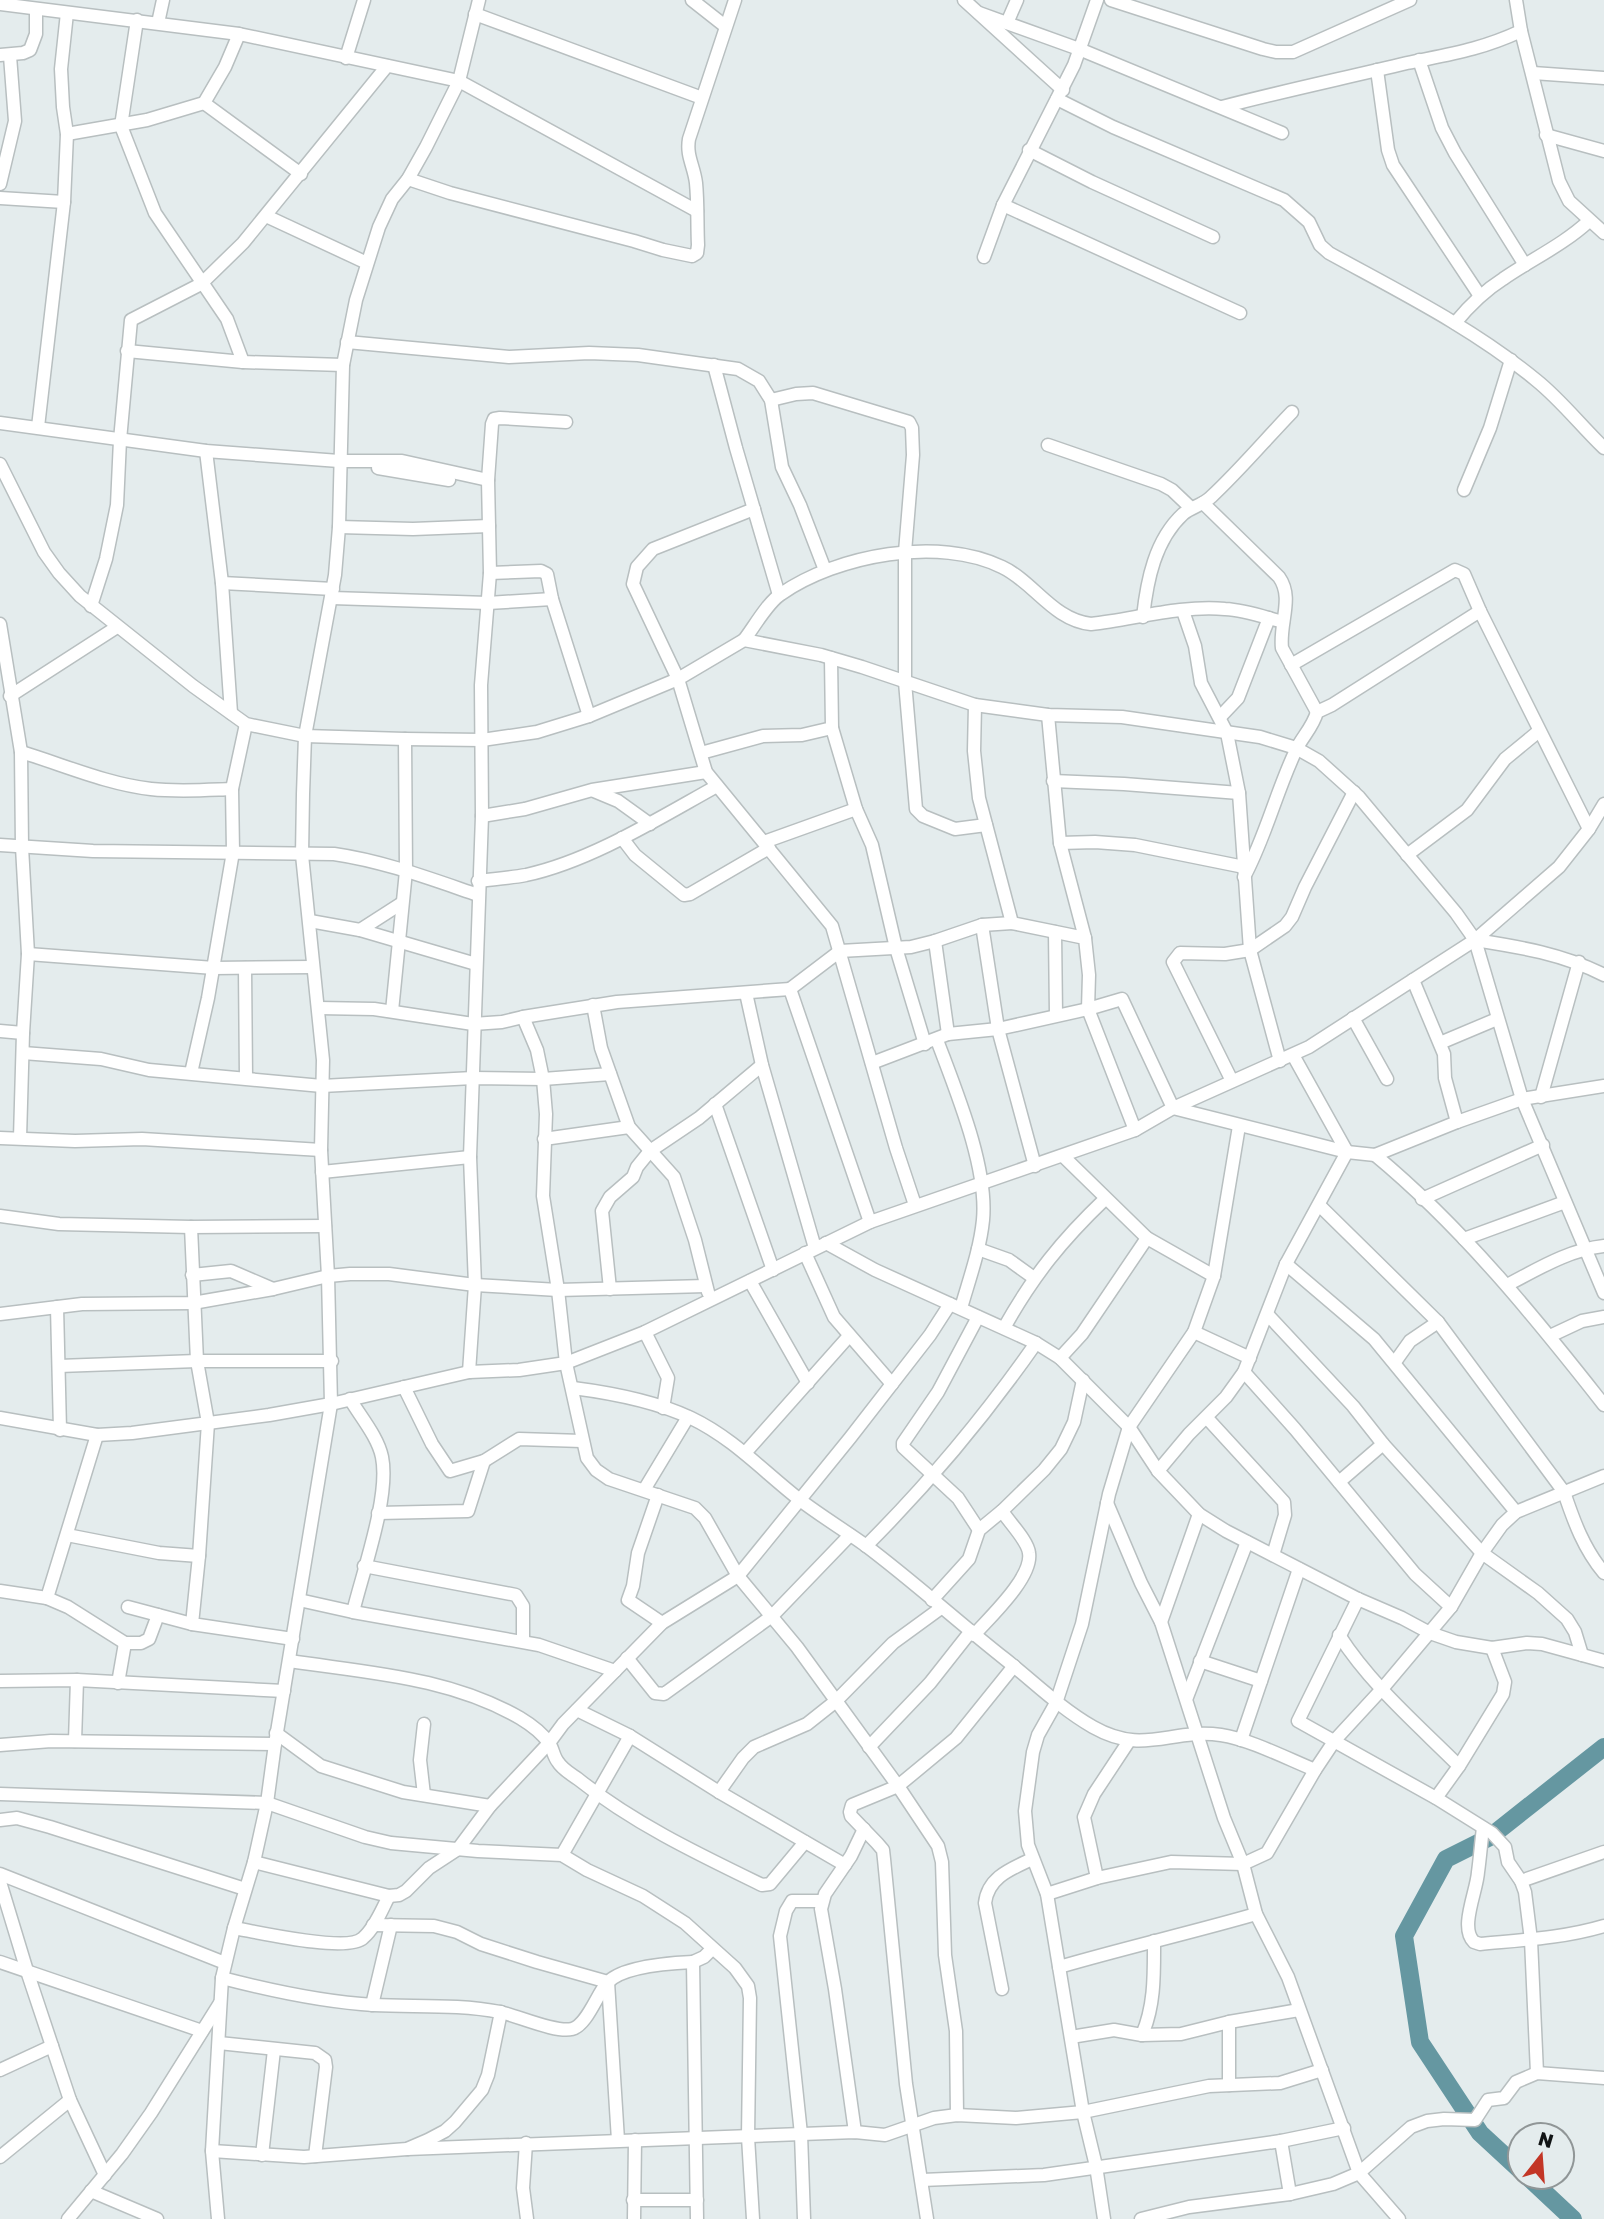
<svg xmlns="http://www.w3.org/2000/svg" width="1604" height="2219" font-family="'Golos Text',sans-serif">
<style>
.lines{fill:none;stroke-linecap:round;stroke-linejoin:round}
.river{stroke:#6597a1;stroke-width:18}
.street-casing{stroke:#b8bfc0;stroke-width:15}
.street{stroke:#fff;stroke-width:12}
</style>
<rect width="100%" height="100%" fill="#e4eced"/>
<g class="lines">
<!-- river -->
<g class="river">
<polyline points="1520,2170 1480,2133 1420,2042 1404,1936 1446,1859 1490,1837 1604,1747"/>
<polyline points="1528,2177 1573,2219"/>
</g>
<!-- street casing -->
<g class="street-casing">
<g id="street">
<polyline points="692,0 725,26"/>
<polyline points="964,0 1063,90"/>
<polyline points="1111,0 1263,49 1276,52 1293,52 1410,0"/>
<polyline points="1516,0 1521,31 1559,181 1569,201 1604,233"/>
<polyline points="0,4 239,34 459,81 697,211"/>
<polyline points="979,13 1079,49 1282,133"/>
<polyline points="475,14 702,98"/>
<polyline points="137,20 121,126 155,213 227,319 243,362"/>
<polyline points="158,23 163,0"/>
<polyline points="1007,23 1017,0"/>
<polyline points="0,55 23,53 30,50 36,34 36,10"/>
<polyline points="346,58 364,0"/>
<polyline points="1419,60 1442,128 1455,153 1525,265"/>
<polyline points="1377,70 1388,150 1393,165 1480,296"/>
<polyline points="1533,73 1604,78"/>
<path d="M1057,99l56,28 171,73 25,22 11,23 9,8c71,39 144,75 207,127 25,20 45,46 68,68"/>
<polyline points="204,103 301,174"/>
<path d="M1222,107c61,-16 123,-29 185,-44 43,-9 73,-13 114,-32"/>
<polyline points="67,134 147,120 204,103 225,67 239,34"/>
<polyline points="1546,135 1604,151"/>
<polyline points="1029,150 1092,182 1213,237"/>
<path d="M408,179l42,14 184,48 29,9 29,6 5,-3 1,-8c-1,-21 0,-42 -2,-62 -2,-17 -10,-27 -7,-44l46,-139"/>
<polyline points="0,184 15,121 10,56"/>
<polyline points="0,198 64,202"/>
<polyline points="1003,205 1240,313"/>
<polyline points="266,216 367,263"/>
<polyline points="984,257 1003,205 1074,65 1097,0"/>
<path d="M1455,323c14,-17 29,-32 48,-44 29,-20 60,-34 86,-58"/>
<polyline points="347,342 509,357 589,353 638,355 738,369 759,381 771,400 782,467 800,505 825,570"/>
<polyline points="127,351 243,362 343,365"/>
<polyline points="714,365 736,448 779,595"/>
<polyline points="771,400 796,394 813,393 909,422 912,428 913,455 905,552 905,682 916,809 923,816 955,829 986,825"/>
<polyline points="0,423 206,451 339,461 402,461 488,480"/>
<polyline points="38,427 64,202 67,134 63,107 61,69 67,13"/>
<polyline points="1048,445 1161,484 1172,490 1191,508"/>
<polyline points="206,451 222,583 231,713"/>
<polyline points="0,464 44,552 59,573 80,596 193,686 246,724 305,736 405,739 482,740 537,732 589,716 678,679 744,640 821,655 862,667 975,705 1048,715 1122,717 1260,737 1296,748 1319,761 1359,797 1456,913 1475,940 1522,1099 1604,1293"/>
<polyline points="378,468 449,480"/>
<polyline points="1464,490 1490,428 1511,360"/>
<path d="M1203,503l76,74c15,21 0,46 3,71l35,64"/>
<polyline points="754,509 653,549 637,567 633,584 678,679 706,772 832,926 896,1148 915,1205"/>
<polyline points="339,527 413,529 489,526"/>
<polyline points="490,573 541,571 547,574 552,599 589,716"/>
<polyline points="222,583 333,589"/>
<polyline points="332,598 488,603 552,599"/>
<polyline points="91,606 106,559 117,505 120,440 131,320 201,284 243,243 387,66"/>
<polyline points="1183,611 1195,646 1201,683 1227,733 1239,793 1250,950 1280,1061"/>
<path d="M1143,617c4,-37 12,-77 40,-103 8,-7 20,-9 28,-17 28,-26 54,-57 81,-85"/>
<polyline points="0,624 21,752 22,847 28,954 23,1033 20,1138"/>
<path d="M744,640c10,-13 24,-38 37,-46 56,-39 158,-58 221,-27 32,15 51,53 89,57 44,-5 90,-19 134,-15 20,1 39,8 58,13"/>
<polyline points="1291,665 1455,570 1464,574 1480,611"/>
<polyline points="10,696 117,627"/>
<polyline points="975,705 974,751 979,798 1012,923 1085,938 1089,975 1088,1009 1122,999 1173,1108 1347,1152 1375,1155 1457,1122 1522,1099 1604,1086"/>
<polyline points="1048,715 1060,843 1085,938"/>
<polyline points="1220,717 1238,698 1269,618"/>
<polyline points="832,728 856,809 872,845 896,948 925,1044"/>
<path d="M21,752c43,13 86,32 130,37 27,3 54,1 81,0"/>
<polyline points="701,753 763,736 802,735 832,728 831,658"/>
<polyline points="1053,781 1124,784 1239,793"/>
<polyline points="594,791 618,801 650,824"/>
<polyline points="482,816 525,809 592,790 706,772"/>
<polyline points="622,838 635,855 684,895 690,894 769,848"/>
<polyline points="764,842 856,809"/>
<polyline points="1060,843 1095,842 1135,845 1244,867"/>
<path d="M0,845l93,6 241,3c49,7 97,25 144,41"/>
<polyline points="1407,855 1467,810 1505,759 1539,731"/>
<path d="M1244,877c22,-41 32,-85 52,-127 6,-13 17,-23 21,-38l15,-7 148,-94 109,218"/>
<path d="M478,881c16,-2 32,-3 48,-6 65,-14 133,-57 191,-89"/>
<polyline points="310,921 360,930 476,964"/>
<polyline points="982,925 998,1029 1035,1166"/>
<polyline points="360,930 402,903"/>
<polyline points="1055,932 1056,1015"/>
<path d="M1475,940c45,7 88,14 129,35"/>
<polyline points="935,941 948,1034"/>
<polyline points="28,954 214,968 312,967"/>
<polyline points="245,968 246,1078"/>
<polyline points="1413,980 1444,1054 1445,1078 1457,1122"/>
<polyline points="746,993 762,1065 815,1248"/>
<polyline points="593,1005 601,1048 629,1127 674,1177 695,1240 708,1292"/>
<polyline points="319,1008 374,1009 473,1024 502,1022 523,1017 617,1002 790,989"/>
<polyline points="392,1011 406,871 405,739"/>
<polyline points="523,1017 537,1050 543,1079 546,1114 543,1196 558,1290 566,1363 587,1458 596,1470 609,1479 695,1508 705,1518 738,1576 797,1647 898,1786 938,1846 942,1862 945,1955 956,2031 957,2115"/>
<polyline points="1353,1018 1387,1079"/>
<polyline points="0,1031 23,1033"/>
<path d="M937,1040c19,51 51,127 46,180 -3,30 -14,60 -22,88"/>
<polyline points="1440,1043 1497,1019"/>
<polyline points="23,1053 101,1059 149,1070 322,1086 473,1078 543,1079 610,1074"/>
<polyline points="872,1063 948,1034 998,1029 1088,1009 1135,1130"/>
<polyline points="191,1073 208,998 233,852 232,789 246,724"/>
<polyline points="1232,1081 1173,962 1180,953 1225,954 1250,950 1285,926 1292,917 1305,887 1354,792"/>
<polyline points="1541,1097 1579,962"/>
<polyline points="715,1104 773,1270"/>
<polyline points="0,1138 75,1141 142,1139 321,1150"/>
<polyline points="544,1139 629,1127"/>
<path d="M1375,1155c87,72 159,161 229,250"/>
<polyline points="1063,1156 1147,1238 1214,1276"/>
<polyline points="322,1172 470,1157"/>
<polyline points="1422,1199 1543,1145"/>
<path d="M1319,1205l119,117 126,170c10,30 20,57 40,81"/>
<polyline points="0,1216 59,1224 191,1227 325,1226"/>
<polyline points="870,1222 790,989 840,951 911,947 935,941 982,925 1012,923"/>
<polyline points="191,1227 197,1361 208,1423 199,1556 192,1624 293,1639"/>
<polyline points="1464,1239 1565,1202"/>
<polyline points="826,1243 875,1270 1036,1343 1060,1358 1129,1427 1158,1471 1199,1514 1226,1531 1358,1599 1402,1618 1430,1633 1456,1642 1492,1648 1527,1643 1542,1644 1604,1661"/>
<polyline points="978,1249 1009,1260 1034,1278"/>
<polyline points="805,1253 834,1317 892,1384"/>
<polyline points="1286,1264 1374,1339 1516,1512"/>
<polyline points="192,1275 231,1271 273,1289"/>
<polyline points="750,1281 808,1383"/>
<path d="M1507,1285c31,-16 61,-35 97,-39"/>
<polyline points="610,1289 602,1211 610,1197 633,1177 637,1167 650,1151 699,1118 762,1065"/>
<polyline points="57,1307 60,1430"/>
<polyline points="0,1314 82,1304 193,1303 273,1289 328,1276 350,1274 389,1274 475,1285 558,1290 706,1286"/>
<polyline points="1268,1315 1353,1406 1383,1444 1482,1553 1538,1593 1567,1619 1575,1632 1582,1655"/>
<polyline points="978,1317 938,1392 903,1443 903,1447 958,1498 979,1530"/>
<path d="M1004,1328c29,-52 58,-88 101,-129"/>
<polyline points="645,1332 668,1378 663,1408"/>
<polyline points="1194,1332 1250,1358"/>
<polyline points="1550,1336 1582,1321 1604,1317"/>
<polyline points="1060,1358 1082,1334 1147,1238"/>
<polyline points="1395,1362 1410,1341 1438,1322"/>
<polyline points="59,1366 197,1361 332,1361"/>
<polyline points="469,1372 475,1285 470,1157 482,816 481,685 490,573 488,480 492,424 494,419 500,418 566,422"/>
<polyline points="1244,1372 1295,1429 1415,1574 1451,1607"/>
<polyline points="404,1387 432,1444 450,1471 484,1461 519,1439 582,1441"/>
<path d="M573,1388c39,5 82,13 118,30 42,20 73,54 109,82 21,16 44,30 65,45 48,36 93,77 140,114 29,23 55,49 88,68 51,29 77,1 128,8 28,4 67,24 94,35"/>
<path d="M350,1399c10,17 28,38 32,58 8,39 -19,114 -29,155"/>
<polyline points="0,1418 97,1435 132,1433 269,1415 331,1404 469,1372 519,1370 566,1363 645,1332 870,1222 1135,1130 1173,1108 1309,1047 1475,940 1559,867 1589,829 1604,804"/>
<polyline points="1207,1418 1284,1502 1285,1515 1273,1555"/>
<polyline points="745,1453 849,1336"/>
<polyline points="1158,1471 1189,1434 1226,1397 1244,1372 1286,1264 1347,1152 1293,1055"/>
<polyline points="1339,1482 1383,1444"/>
<polyline points="644,1490 688,1417"/>
<polyline points="658,1495 638,1553 633,1586 628,1600 662,1623"/>
<polyline points="1107,1503 1141,1583 1161,1622 1224,1818 1243,1864 1256,1914 1288,1977 1359,2173 1399,2219"/>
<polyline points="378,1513 468,1511 484,1461"/>
<polyline points="67,1535 159,1553 199,1556"/>
<path d="M866,1546c63,-63 119,-130 170,-203"/>
<polyline points="364,1566 516,1595 523,1606 523,1641"/>
<polyline points="0,1591 47,1598 97,1435"/>
<polyline points="47,1598 68,1607 125,1643 141,1643 149,1639 158,1615"/>
<polyline points="1358,1599 1298,1721 1436,1798 1492,1833 1505,1847 1508,1862 1521,1881 1525,1892 1531,1940 1537,2073"/>
<polyline points="299,1600 353,1612 539,1645 615,1671"/>
<polyline points="932,1600 969,1559 979,1530 1002,1511 1044,1470 1061,1449 1074,1422 1083,1380"/>
<polyline points="128,1607 192,1624"/>
<polyline points="1161,1622 1199,1514"/>
<path d="M974,1635c16,-18 59,-58 55,-82 -1,-12 -20,-31 -27,-42"/>
<path d="M1339,1635c32,50 79,90 120,131"/>
<polyline points="627,1658 655,1693 664,1694 772,1616 850,1535"/>
<path d="M290,1661c79,12 159,16 230,57 10,6 22,15 29,25 4,5 4,13 9,19 4,7 13,12 20,17 55,44 120,75 184,106l8,-1 35,-42"/>
<polyline points="1200,1661 1261,1681"/>
<polyline points="0,1681 77,1680 284,1691"/>
<polyline points="118,1683 125,1643"/>
<polyline points="1187,1697 1247,1542"/>
<polyline points="577,1710 630,1736 719,1792 845,1865"/>
<polyline points="424,1724 420,1760 424,1795"/>
<polyline points="276,1733 321,1766 403,1792 490,1806"/>
<polyline points="1241,1740 1299,1569"/>
<polyline points="75,1741 77,1680"/>
<polyline points="0,1745 51,1741 275,1744"/>
<polyline points="869,1747 930,1683 971,1631"/>
<polyline points="719,1792 743,1758 754,1747 807,1724 836,1701 893,1643 941,1608"/>
<polyline points="0,1794 267,1803 365,1837 391,1843 478,1851 562,1855 587,1870 643,1896 685,1923 735,1968 748,1986 750,1998 748,2137 753,2219"/>
<polyline points="1436,1798 1459,1766 1503,1694 1505,1682 1492,1648"/>
<polyline points="0,1820 17,1818 50,1827 245,1889"/>
<path d="M1483,1828c-2,15 -3,30 -5,44 -1,19 -19,56 -4,70l6,2c42,-4 84,-6 124,-18"/>
<polyline points="562,1855 630,1736"/>
<polyline points="254,1862 389,1896 399,1895 406,1891 429,1868 458,1849 490,1806 549,1743 563,1724 662,1623 738,1576 850,1438 930,1335 950,1304"/>
<polyline points="0,1874 225,1963"/>
<polyline points="1097,1878 1084,1817 1094,1794 1129,1741"/>
<polyline points="1521,1881 1604,1852"/>
<polyline points="0,1882 27,1971 70,2100 105,2175"/>
<polyline points="1047,1894 1097,1878 1171,1862 1243,1864 1267,1853 1315,1770 1335,1740 1382,1689 1451,1607 1482,1553 1502,1525 1516,1512 1604,1476"/>
<polyline points="373,1925 434,1926 457,1932 481,1944 537,1962 608,1982"/>
<path d="M234,1928c23,4 114,25 129,10 12,-10 19,-29 26,-42"/>
<polyline points="0,1962 202,2031"/>
<path d="M1059,1967c65,-19 131,-34 197,-53"/>
<path d="M222,1978c50,13 100,24 152,27 42,2 85,-1 126,7 18,4 56,21 72,17 15,-4 25,-35 35,-46 15,-17 64,-20 86,-21"/>
<polyline points="608,1982 618,2140"/>
<path d="M1002,1989l-17,-86c3,-26 26,-34 47,-44"/>
<polyline points="372,2005 391,1925"/>
<path d="M1142,2035c13,-30 12,-61 12,-94"/>
<polyline points="1071,2037 1114,2030 1142,2035 1181,2034 1229,2022 1299,2010"/>
<polyline points="219,2043 315,2053 325,2060 326,2067 315,2156"/>
<polyline points="0,2070 52,2046"/>
<polyline points="1229,2085 1229,2022"/>
<polyline points="855,2132 835,1989 821,1909 825,1894 851,1856 864,1829"/>
<polyline points="1281,2141 1290,2194"/>
<polyline points="526,2143 523,2188 527,2219"/>
<polyline points="407,2149 855,2132 885,2135 934,2118 957,2115 1016,2118 1083,2112 1209,2086 1280,2083 1322,2070"/>
<polyline points="212,2151 304,2157 407,2149 428,2140 445,2131 455,2122 482,2090 488,2075 501,2012"/>
<polyline points="262,2155 274,2050"/>
<polyline points="0,2157 70,2100"/>
<polyline points="922,2180 1044,2175 1281,2141 1344,2128"/>
<polyline points="91,2191 157,2219"/>
<polyline points="633,2200 697,2200"/>
<polyline points="68,2219 122,2154 151,2113 220,2003"/>
<polyline points="218,2219 212,2151 222,1978 234,1928 254,1862 267,1803 275,1744 331,1404 328,1276 321,1150 323,1060 302,855 303,794 305,736 335,575 339,527 343,365 356,300 379,227 392,199 408,179 426,147 459,81 479,0"/>
<polyline points="634,2219 635,2140"/>
<polyline points="697,2219 693,1962 704,1957 712,1949"/>
<polyline points="804,2219 801,2134 780,1936 786,1911 792,1901 822,1901"/>
<polyline points="927,2219 906,2084 884,1859 883,1850 877,1843 851,1816 850,1812 852,1805 898,1786 956,1738 1014,1666"/>
<polyline points="1104,2219 1096,2166 1083,2112 1047,1894 1028,1845 1025,1811 1033,1752 1038,1735 1056,1703 1082,1624 1109,1494 1129,1427 1194,1332 1214,1276 1239,1126"/>
<polyline points="1141,2219 1189,2207 1290,2194 1333,2184 1359,2173 1411,2127 1427,2121 1444,2119 1475,2120 1488,2100 1504,2098 1516,2082 1537,2073 1604,2078"/>
</g>
</g>
<!-- street -->
<use href="#street" class="street"/>
</g>
<!-- north arrow -->
<g transform="translate(1541 2156) rotate(17)"><circle r="33" fill="#e4eced" stroke="#909697" stroke-width="2"/>
<path d="M0-5L12 26L0 18L-12 26Z" fill="#c33626"/>
<text y="-10" font-size="19" font-weight="bold" text-anchor="middle" fill="#111415">N</text>
</g>
</svg>
